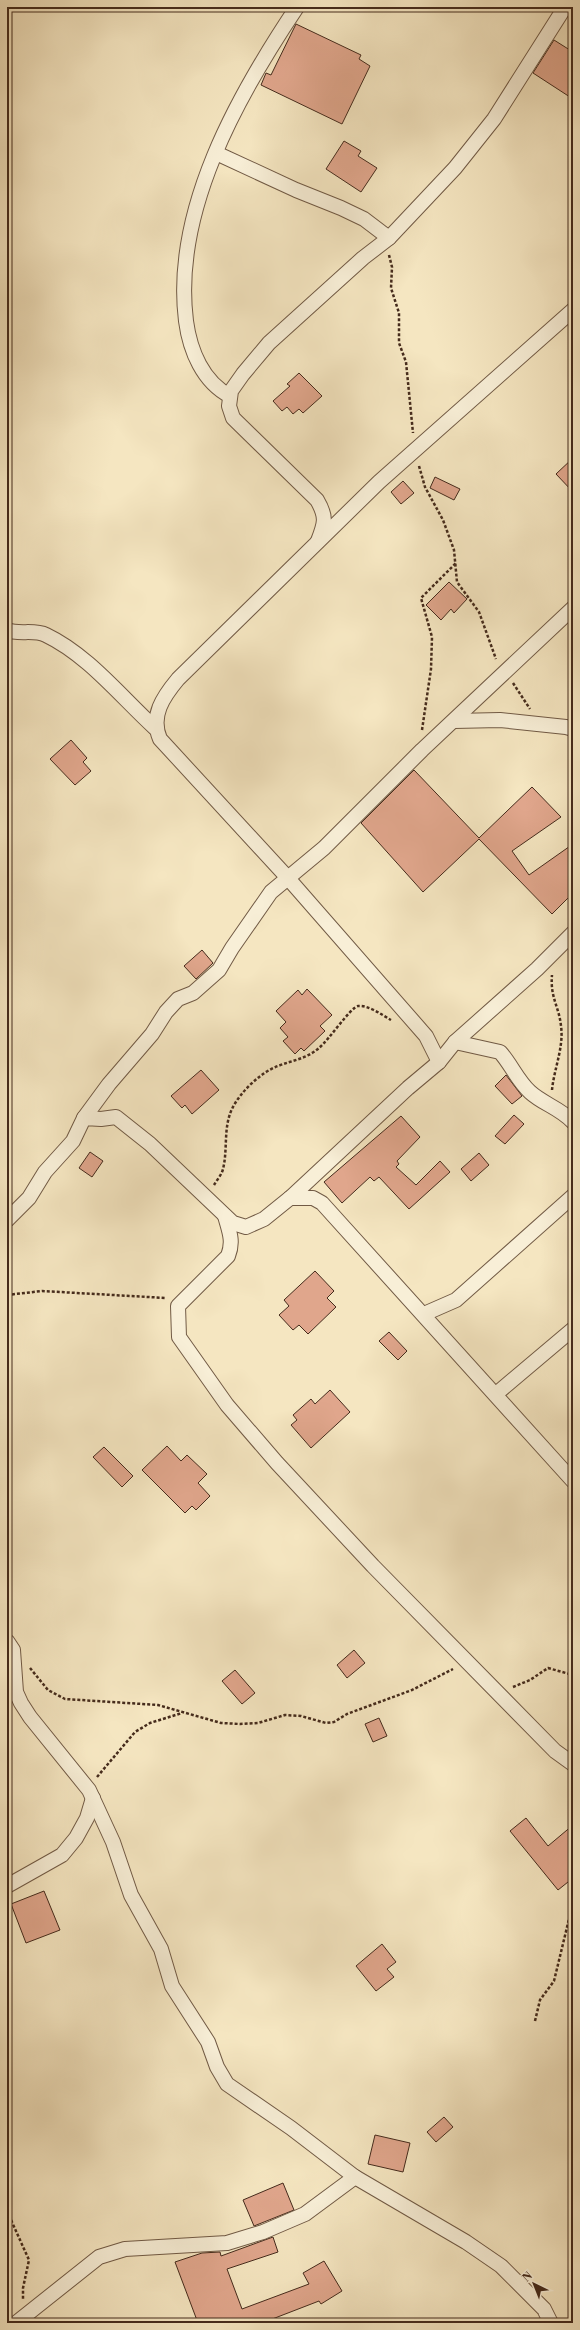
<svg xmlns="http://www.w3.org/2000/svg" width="580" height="2330" font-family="'Libre Bodoni',serif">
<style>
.building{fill:#e0a68c;stroke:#452b1c}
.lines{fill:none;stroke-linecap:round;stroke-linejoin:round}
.street-casing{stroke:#715a45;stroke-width:16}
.path{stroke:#452b1c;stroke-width:2.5;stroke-dasharray:3 2;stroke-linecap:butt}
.street{stroke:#f8efd7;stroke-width:14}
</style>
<rect width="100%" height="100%" fill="#f5e6c1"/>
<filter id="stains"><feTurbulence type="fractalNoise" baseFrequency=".005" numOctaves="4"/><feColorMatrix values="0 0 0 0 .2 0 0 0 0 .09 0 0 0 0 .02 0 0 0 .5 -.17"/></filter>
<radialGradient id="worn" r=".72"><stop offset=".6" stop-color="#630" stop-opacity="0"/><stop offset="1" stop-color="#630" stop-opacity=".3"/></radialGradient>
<!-- building -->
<g class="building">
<polygon points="296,24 361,55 359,59 370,66 342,124 261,85 266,73 271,75"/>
<polygon points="554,40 573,52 573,99 533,73"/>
<polygon points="344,141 361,151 358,156 377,168 361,192 326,169"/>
<polygon points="299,373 322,396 303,413 299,409 293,414 287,407 282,411 273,401 290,386 287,384"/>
<polygon points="573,458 573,492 556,474"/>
<polygon points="435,477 460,489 454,500 430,488"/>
<polygon points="403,481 414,493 401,504 391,492"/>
<polygon points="449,582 467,599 454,613 451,609 441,620 426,605"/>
<polygon points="71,740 87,758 83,762 91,771 75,785 50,759"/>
<polygon points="414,770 479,838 532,787 561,817 512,851 529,875 573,844 573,893 552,914 479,839 423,892 361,823"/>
<polygon points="202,950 213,963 196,979 184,966"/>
<polygon points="307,989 332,1015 320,1026 325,1031 304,1051 301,1048 295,1054 283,1041 288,1037 280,1028 286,1022 276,1011 298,990 302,995"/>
<polygon points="201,1070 219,1090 192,1114 185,1105 182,1108 171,1096"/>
<polygon points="506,1075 522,1096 512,1104 495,1086"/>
<polygon points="514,1115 524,1124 505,1144 495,1136"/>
<polygon points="401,1116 420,1137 397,1161 399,1164 396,1167 416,1185 440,1161 450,1172 409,1209 379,1177 374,1181 370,1177 342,1203 324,1182"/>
<polygon points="90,1152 103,1161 92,1177 79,1168"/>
<polygon points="479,1153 489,1165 471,1181 461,1169"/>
<polygon points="315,1271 334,1291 327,1298 336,1307 308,1334 299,1325 293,1330 279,1315 289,1306 284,1300"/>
<polygon points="389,1332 407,1351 398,1360 379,1341"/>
<polygon points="330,1390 350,1412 311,1448 291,1425 297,1420 293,1415 311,1399 315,1404"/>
<polygon points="167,1446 181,1461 187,1455 207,1474 198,1483 210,1496 196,1510 192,1506 185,1513 142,1470"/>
<polygon points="104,1447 133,1476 122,1487 93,1457"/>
<polygon points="354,1650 365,1663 347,1678 337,1665"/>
<polygon points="235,1670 255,1693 242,1704 222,1681"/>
<polygon points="379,1718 387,1736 373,1742 365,1724"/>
<polygon points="526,1818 548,1846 573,1825 573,1878 558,1890 510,1831"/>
<polygon points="44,1891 60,1930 26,1943 11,1904"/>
<polygon points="382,1944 396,1962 387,1969 394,1977 376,1991 356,1966"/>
<polygon points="444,2117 453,2127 436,2142 427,2132"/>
<polygon points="375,2135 410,2143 403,2172 368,2164"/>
<polygon points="283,2183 294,2210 254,2226 243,2200"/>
<polygon points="273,2237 278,2252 227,2269 242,2309 309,2284 303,2273 324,2261 342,2291 321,2304 319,2301 262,2323 198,2323 175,2262 202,2253 220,2252 221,2256"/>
</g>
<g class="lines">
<!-- street casing -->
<g class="street-casing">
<g id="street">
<polyline points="216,153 296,190 341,208 364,219 389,238"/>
<path d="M230,396c-27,-14 -40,-45 -44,-75 -14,-110 52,-226 111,-314"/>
<path d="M318,541c7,-18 9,-24 -1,-41l-84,-82 -4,-12 2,-15 12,-17 26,-31 94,-85 26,-20 66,-70 39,-49 71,-112"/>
<path d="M7,630c12,5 27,-1 39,5 42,20 75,62 109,93"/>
<polyline points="454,721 500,720 566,727 573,729"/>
<path d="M455,1042l45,10c11,12 17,28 30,40 13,12 30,16 43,30"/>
<path d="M439,1062l-13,-26 -139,-159 -127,-138c-10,-23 3,-42 18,-60l201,-197 194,-172"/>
<polyline points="84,1118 109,1084 152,1034 166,1012 178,999 193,993 219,970 232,948 271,892 324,848 422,750 573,608"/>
<polyline points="290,1198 313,1198 322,1203 573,1481"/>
<path d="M225,1216c4,15 9,25 3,40l-50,50 1,31 48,68 50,58 96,103 182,185 18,13"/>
<polyline points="7,1220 29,1198 45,1172 73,1141 84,1118 101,1119 116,1117 150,1144 233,1223 246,1227 264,1219 290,1198 408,1088 439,1062 455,1042 537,969 573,933"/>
<polyline points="424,1314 456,1300 573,1196"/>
<polyline points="496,1394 573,1329"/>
<polyline points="7,1641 13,1650 16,1692 21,1703 30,1717 89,1790 113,1842 131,1895 161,1949 172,1986 208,2042 217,2067 227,2084 291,2128 355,2177 466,2242 501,2266 544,2309 551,2323"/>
<polyline points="7,1886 62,1855 76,1838 87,1818 93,1798"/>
<polyline points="16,2323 99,2257 125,2249 227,2243 263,2232 305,2214 355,2177"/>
</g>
</g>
<!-- path -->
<g class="path">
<polyline points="389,255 392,267 391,288 399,313 399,343 406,362 413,433"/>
<polyline points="419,466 425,487 443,520 454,550 457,582 479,612 496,659"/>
<polyline points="513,683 530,709"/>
<polyline points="422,730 431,669 432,637 421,598 456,563"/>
<path d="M552,1090c2,-21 12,-43 9,-64 -2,-20 -11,-28 -9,-51"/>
<path d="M214,1185c3,-5 8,-11 9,-16 5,-20 0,-41 9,-60 8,-17 29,-37 46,-43 15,-6 28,-7 41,-18 9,-7 32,-41 39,-42 11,-1 24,9 33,14"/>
<polyline points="7,1295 42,1291 166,1298"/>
<polyline points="30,1668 48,1690 65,1699 158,1705 221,1723 240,1724 258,1723 285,1715 301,1716 326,1723 334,1722 347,1714 412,1690 453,1669"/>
<polyline points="513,1687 530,1680 548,1668 573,1675"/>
<polyline points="97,1777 135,1732 150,1723 182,1713"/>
<polyline points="535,2021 540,2000 554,1981 569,1919 573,1913"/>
<polyline points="7,2211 29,2260 23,2288 23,2299"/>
</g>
<!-- street -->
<use href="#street" class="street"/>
</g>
<!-- margin -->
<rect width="580" height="2330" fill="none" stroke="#f5e6c1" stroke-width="24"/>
<rect x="8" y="8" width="564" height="2314" fill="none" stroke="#452b1c" stroke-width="2"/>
<rect x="12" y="12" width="556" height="2306" fill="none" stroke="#452b1c"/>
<!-- north arrow -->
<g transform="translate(534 2284) rotate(317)" stroke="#f8efd7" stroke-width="3" paint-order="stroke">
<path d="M0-3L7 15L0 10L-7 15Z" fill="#452b1c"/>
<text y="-6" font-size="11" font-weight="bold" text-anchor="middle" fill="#452b1c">N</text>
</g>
<rect width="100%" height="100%" filter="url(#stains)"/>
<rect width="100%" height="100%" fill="url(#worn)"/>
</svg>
